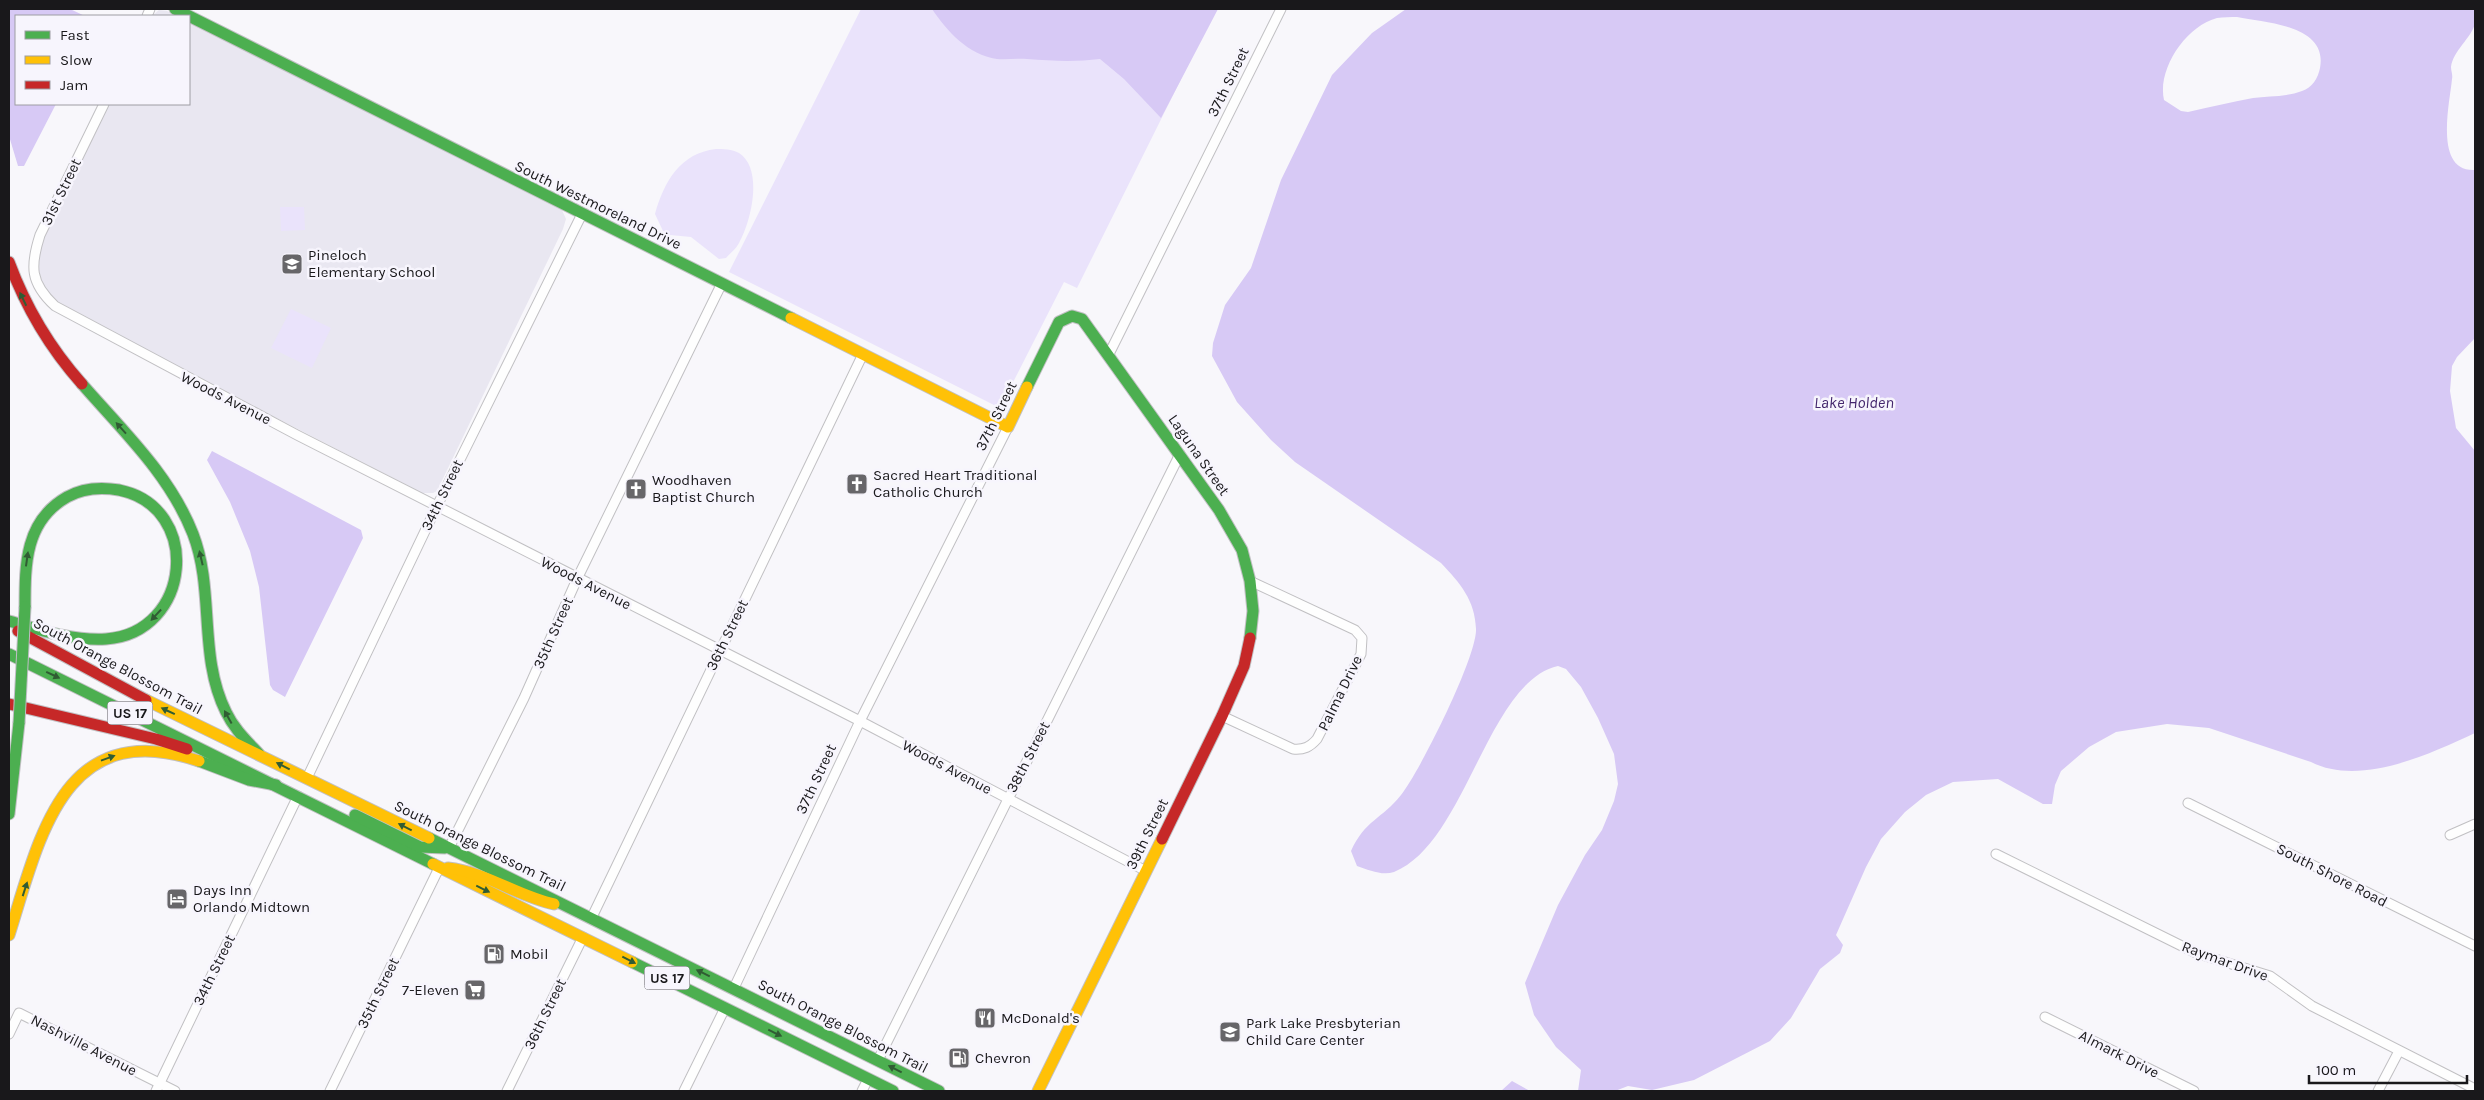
<svg xmlns="http://www.w3.org/2000/svg" width="2484" height="1100" font-family="Karla,sans-serif">
<style>
.built{fill:#e9e7f1}
.green{fill:#eae3fb}
.water{fill:#d7c9f5;fill-rule:evenodd}
.lines{fill:none;stroke-linecap:round;stroke-linejoin:round}
.street-casing{stroke:#c1c0c3;stroke-width:11}
.fast-casing{stroke:#c1c0c3;stroke-width:13}
.slow-casing{stroke:#c1c0c3;stroke-width:13}
.jam-casing{stroke:#c1c0c3;stroke-width:13}
.street{stroke:#fefefe;stroke-width:9}
.fast{stroke:#4caf50;stroke-width:11}
.slow{stroke:#ffc107;stroke-width:11}
.jam{stroke:#c62828;stroke-width:11}
.fast-bridge-casing{stroke:#c0bec6;stroke-width:13;stroke-linecap:butt}
.fast-bridge{stroke:#4caf50;stroke-width:11}
.oneway{fill:#305c33}
.labels{text-anchor:middle;stroke-width:5;stroke-linejoin:round;paint-order:stroke}
.shield{fill:#f7f5fd;stroke:#5c5a5f;stroke-width:1}
.shield-label{font-size:14px;font-weight:bold;fill:#19181b}
.street-label{font-size:15px;fill:#19181b;stroke:#f7f5fd}
.poi-label{font-size:15px;fill:#19181b;stroke:#f7f5fd;text-anchor:start}
.water-label{font-size:16px;font-style:italic;fill:#44276d;stroke:#f7f5fd}
</style>
<rect width="100%" height="100%" fill="#f8f7fb"/>
<!-- built -->
<g class="built">
<polygon points="159,10 167,11 178,16 152,16"/>
<polygon points="189,22 561,208 566,219 563,229 437,491 433,493 422,493 69,311 52,297 43,285 39,271 38,256 41,243 109,104 189,104"/>
</g>
<!-- green -->
<g class="green">
<polygon points="861,9 1216,9 1077,288 1064,282 1000,408 729,272"/>
<path d="M716,149c7,0 16,0 23,4 25,16 12,69 0,90 -3,6 -9,10 -13,15l-7,1 -28,-22 -21,-2 -7,-4 -8,-17c9,-32 25,-61 61,-65z"/>
<polygon points="280,207 304,207 305,230 281,231"/>
<polygon points="291,309 331,328 312,368 271,348"/>
</g>
<!-- water -->
<g class="water">
<polygon points="9,9 70,9 85,16 16,16 16,104 56,104 24,166 18,166 9,136"/>
<path d="M932,9h286l-57,109 -37,-39 -24,-20c-24,3 -48,2 -73,0 -10,-1 -20,1 -30,0 -29,-4 -50,-28 -65,-50z"/>
<path d="M1406,9h1069c0,4 1,11 0,15 -4,14 -22,27 -24,43 0,4 2,8 1,12 -2,23 -19,93 23,91v168l-18,19 -5,9 -2,25 6,37 19,23v282c-45,21 -115,54 -164,29l-102,-34 -42,-4 -51,8 -27,15 -28,24 -6,14 -3,19h-9l-45,-25 -45,3 -27,13 -21,17 -24,27 -15,28 -30,68 7,10 -3,8 -20,16 -29,49 -21,23 -76,39 -42,10 -24,-4 -13,5h-37l3,-21 -25,-23 -22,-32 -9,-32 33,-78 27,-50 17,-25 12,-29 4,-17 -4,-30 -16,-36 -17,-31 -15,-18 -8,-3c-71,16 -92,177 -164,206 -12,4 -25,-2 -37,-6l-6,-15c14,-31 31,-32 50,-56 19,-24 76,-138 75,-166 -1,-29 -16,-46 -35,-66l-146,-101 -24,-22 -34,-38 -25,-46 1,-13 12,-38 26,-37 30,-88 51,-105 40,-42zM2237,17c30,6 91,8 83,51 -2,10 -8,20 -18,23 -15,6 -34,5 -49,7 -22,4 -43,9 -65,14l-7,-1 -17,-11c-7,-31 22,-74 53,-82 6,-1 14,-1 20,-1z"/>
<polygon points="212,451 361,530 363,538 285,697 273,690 270,685 259,587 250,551 230,502 207,460"/>
<polygon points="1512,1081 1530,1091 1501,1091"/>
</g>
<g class="lines">
<!-- street casing -->
<g class="street-casing">
<g id="street">
<polyline points="147,16 150,9"/>
<path d="M104,104l-64,131c-10,31 -10,48 15,71l242,129 563,286 286,150"/>
<polyline points="1109,354 1281,9"/>
<path d="M1222,716l71,33c11,1 17,-2 24,-10l44,-85 1,-16 -7,-8 -105,-49"/>
<polyline points="307,778 437,506 582,214"/>
<polyline points="2188,803 2475,946"/>
<polyline points="2450,835 2475,824"/>
<polyline points="449,848 524,698 577,579 722,283"/>
<polyline points="1996,854 2196,953 2270,976 2312,1006 2475,1089"/>
<polyline points="592,917 863,354"/>
<polyline points="734,988 860,721 1008,427"/>
<polyline points="2045,1017 2194,1091"/>
<polyline points="9,1034 19,1013 175,1091"/>
<polyline points="878,1060 1180,454"/>
<polyline points="156,1091 298,796"/>
<polyline points="330,1091 439,868"/>
<polyline points="507,1091 583,937"/>
<polyline points="684,1091 725,1008"/>
<polyline points="862,1091 868,1079"/>
<polyline points="2378,1091 2399,1051"/>
</g>
</g>
<!-- fast casing -->
<g class="fast-casing">
<g id="fast">
<polyline points="175,9 791,318"/>
<path d="M82,384c41,47 88,91 111,150 22,57 5,122 33,178 8,17 21,29 33,42"/>
<polyline points="1027,387 1059,322 1072,316 1082,319 1219,510 1242,550 1250,581 1253,611 1250,638"/>
<path d="M9,621c31,9 64,20 97,18 86,-6 97,-132 13,-149 -18,-3 -36,-2 -52,7 -42,24 -42,67 -42,110"/>
<polyline points="9,654 433,864"/>
<polyline points="199,761 249,780 276,785"/>
<polyline points="9,814 19,723"/>
<polyline points="355,815 420,847 445,848"/>
<polyline points="429,838 939,1091"/>
<polyline points="632,962 893,1091"/>
</g>
</g>
<!-- slow casing -->
<g class="slow-casing">
<g id="slow">
<polyline points="791,318 1008,427 1027,387"/>
<polyline points="146,700 429,838"/>
<polyline points="433,864 632,962"/>
<path d="M448,868c38,4 69,28 106,36"/>
<path d="M9,935c31,-98 54,-220 190,-174"/>
<polyline points="1038,1091 1162,839"/>
</g>
</g>
<!-- jam casing -->
<g class="jam-casing">
<g id="jam">
<path d="M9,262c17,46 41,86 73,122"/>
<polyline points="18,631 146,700"/>
<polyline points="9,704 156,739 187,749"/>
<polyline points="1162,839 1222,716 1244,666 1250,638"/>
</g>
</g>
<!-- street -->
<use href="#street" class="street"/>
<!-- fast -->
<use href="#fast" class="fast"/>
<!-- slow -->
<use href="#slow" class="slow"/>
<!-- jam -->
<use href="#jam" class="jam"/>
<!-- fast-bridge casing -->
<g class="fast-bridge-casing">
<polyline id="fast-bridge" points="19,723 25,607"/>
</g>
<!-- fast-bridge -->
<use href="#fast-bridge" class="fast-bridge"/>
</g>
<!-- one-way arrows -->
<defs><path id="oneway-solid" d="M-6-.8H1V-3.2L6.5 0L1 3.2V.8H-6Z" transform="scale(1.25)"/></defs>
<g class="oneway">
<use href="#oneway-solid" transform="translate(23 299) rotate(-116)"/>
<use href="#oneway-solid" transform="translate(121 428) rotate(-132)"/>
<use href="#oneway-solid" transform="translate(201 558) rotate(-103)"/>
<use href="#oneway-solid" transform="translate(27 559) rotate(-82)"/>
<use href="#oneway-solid" transform="translate(156 615) rotate(133)"/>
<use href="#oneway-solid" transform="translate(53 675) rotate(25)"/>
<use href="#oneway-solid" transform="translate(168 711) rotate(-155)"/>
<use href="#oneway-solid" transform="translate(228 717) rotate(-119)"/>
<use href="#oneway-solid" transform="translate(108 758) rotate(-20)"/>
<use href="#oneway-solid" transform="translate(283 766) rotate(-153)"/>
<use href="#oneway-solid" transform="translate(405 827) rotate(-153)"/>
<use href="#oneway-solid" transform="translate(25 889) rotate(-72)"/>
<use href="#oneway-solid" transform="translate(483 889) rotate(26)"/>
<use href="#oneway-solid" transform="translate(629 960) rotate(27)"/>
<use href="#oneway-solid" transform="translate(703 973) rotate(-154)"/>
<use href="#oneway-solid" transform="translate(775 1033) rotate(26)"/>
<use href="#oneway-solid" transform="translate(895 1069) rotate(-153)"/>
</g>
<!-- icons -->
<defs>
<g id="school-square" transform="scale(1.125)"><rect x="-9" y="-9" width="18" height="18" rx="4" fill="#676669" stroke="#f7f5fd"/><path d="M0-5L7-2L0 1L-7-2ZM-4 1L0 2.5L4 1V4Q0 6-4 4Z" fill="#fff"/></g>
<g id="church-square" transform="scale(1.125)"><rect x="-9" y="-9" width="18" height="18" rx="4" fill="#676669" stroke="#f7f5fd"/><path d="M-1.2-6h2.4v3.5h3.3v2.4h-3.3V6h-2.4V-.1h-3.3v-2.4h3.3Z" fill="#fff"/></g>
<g id="hotel-square" transform="scale(1.125)"><rect x="-9" y="-9" width="18" height="18" rx="4" fill="#676669" stroke="#f7f5fd"/><path d="M-6-4.5h1.5V1H6V5H4.5V3h-9V5H-6ZM-4 0a1.8 1.8 0 1 1 3.6 0ZM.5 0V-2.5h3Q6-2.5 6 0Z" fill="#fff"/></g>
<g id="fuel-square" transform="scale(1.125)"><rect x="-9" y="-9" width="18" height="18" rx="4" fill="#676669" stroke="#f7f5fd"/><path d="M-5.5-6h7V0h2V4h1.3V-2.5L3-4.5l.8-.8L6-3V5H2.5V1h-1V6h-7ZM-4.2-4.7v3.2H.2V-4.7Z" fill="#fff"/></g>
<g id="supermarket-square" transform="scale(1.125)"><rect x="-9" y="-9" width="18" height="18" rx="4" fill="#676669" stroke="#f7f5fd"/><path d="M-6-5.5h2.5l.6 2H6L4.5 2H-2.5L-4.4-4H-6ZM-1.5 3.2a1.3 1.3 0 1 0 .1 0ZM3 3.2a1.3 1.3 0 1 0 .1 0Z" fill="#fff"/></g>
<g id="restaurant-square" transform="scale(1.125)"><rect x="-9" y="-9" width="18" height="18" rx="4" fill="#676669" stroke="#f7f5fd"/><path d="M-5-6h1v4h1v-4h1v4h1v-4h1v5L-1.5 .5V6h-2V.5L-5-1ZM5-6V6H3V1.5H1.5Q1.5-4 5-6Z" fill="#fff"/></g>
</defs>
<g fill-rule="evenodd">
<use href="#school-square" x="292" y="264"/>
<use href="#church-square" x="857" y="484"/>
<use href="#church-square" x="636" y="489"/>
<use href="#hotel-square" x="177" y="899"/>
<use href="#fuel-square" x="494" y="954"/>
<use href="#supermarket-square" x="475" y="990"/>
<use href="#restaurant-square" x="985" y="1018"/>
<use href="#school-square" x="1230" y="1032"/>
<use href="#fuel-square" x="959" y="1058"/>
</g>
<g class="labels">
<!-- shield labels -->
<g class="shield">
<rect x="107.5" y="701.5" width="45" height="23" rx="4"/>
<rect x="644.5" y="966.5" width="45" height="23" rx="4"/>
</g>
<g class="shield-label">
<text x="130" y="718">US 17</text>
<text x="667" y="983">US 17</text>
</g>
<!-- street labels -->
<g class="street-label">
<text transform="translate(1228 82) rotate(-64)" y="5">37th Street</text>
<text transform="translate(61 192) rotate(-64)" y="5">31st Street</text>
<text transform="translate(598 205) rotate(26)" y="5">South Westmoreland Drive</text>
<text transform="translate(226 398) rotate(27)" y="5">Woods Avenue</text>
<text transform="translate(996 416) rotate(-64)" y="5">37th Street</text>
<text transform="translate(1199 455) rotate(55)" y="5">Laguna Street</text>
<text transform="translate(442 495) rotate(-64)" y="5">34th Street</text>
<text transform="translate(586 583) rotate(27)" y="5">Woods Avenue</text>
<text transform="translate(553 633) rotate(-66)" y="5">35th Street</text>
<text transform="translate(727 635) rotate(-64)" y="5">36th Street</text>
<text transform="translate(118 666) rotate(28)" y="5">South Orange Blossom Trail</text>
<text transform="translate(1340 693) rotate(-64)" y="5">Palma Drive</text>
<text transform="translate(1028 757) rotate(-63)" y="5">38th Street</text>
<text transform="translate(947 767) rotate(28)" y="5">Woods Avenue</text>
<text transform="translate(816 779) rotate(-65)" y="5">37th Street</text>
<text transform="translate(1147 834) rotate(-64)" y="5">39th Street</text>
<text transform="translate(480 846) rotate(26)" y="5">South Orange Blossom Trail</text>
<text transform="translate(2332 875) rotate(27)" y="5">South Shore Road</text>
<text transform="translate(2225 961) rotate(20)" y="5">Raymar Drive</text>
<text transform="translate(214 970) rotate(-64)" y="5">34th Street</text>
<text transform="translate(378 993) rotate(-64)" y="5">35th Street</text>
<text transform="translate(545 1014) rotate(-64)" y="5">36th Street</text>
<text transform="translate(843 1026) rotate(27)" y="5">South Orange Blossom Trail</text>
<text transform="translate(84 1045) rotate(27)" y="5">Nashville Avenue</text>
<text transform="translate(2119 1054) rotate(27)" y="5">Almark Drive</text>
</g>
<!-- poi labels -->
<g class="poi-label">
<text x="308" y="260">Pineloch<tspan x="308" dy="17">Elementary School</tspan></text>
<text x="873" y="480">Sacred Heart Traditional<tspan x="873" dy="17">Catholic Church</tspan></text>
<text x="652" y="485">Woodhaven<tspan x="652" dy="17">Baptist Church</tspan></text>
<text x="193" y="895">Days Inn<tspan x="193" dy="17">Orlando Midtown</tspan></text>
<text x="510" y="959">Mobil</text>
<text x="459" y="995" text-anchor="end">7-Eleven</text>
<text x="1001" y="1023">McDonald's</text>
<text x="1246" y="1028">Park Lake Presbyterian<tspan x="1246" dy="17">Child Care Center</tspan></text>
<text x="975" y="1063">Chevron</text>
</g>
<!-- water labels -->
<g class="water-label">
<text x="1854" y="408">Lake Holden</text>
</g>
</g>
<!-- border -->
<rect width="2484" height="1100" fill="none" stroke="#19181b" stroke-width="20"/>
<!-- legend -->
<rect x="15" y="15" width="175" height="90" fill="#f7f5fd" stroke="#9e9da3"/>
<rect x="25" y="31" width="25" height="8" fill="#4caf50" stroke="#9e9da3"/>
<text x="60" y="40" font-size="15" fill="#19181b">Fast</text>
<rect x="25" y="56" width="25" height="8" fill="#ffc107" stroke="#9e9da3"/>
<text x="60" y="65" font-size="15" fill="#19181b">Slow</text>
<rect x="25" y="81" width="25" height="8" fill="#c62828" stroke="#9e9da3"/>
<text x="60" y="90" font-size="15" fill="#19181b">Jam</text>
<!-- scale -->
<path d="M2309 1075v8h158v-8" fill="none" stroke="#19181b" stroke-width="2.5"/>
<text x="2316" y="1075" font-size="15" fill="#19181b" stroke="#f7f5fd" stroke-width="4" paint-order="stroke">100 m</text>
</svg>
